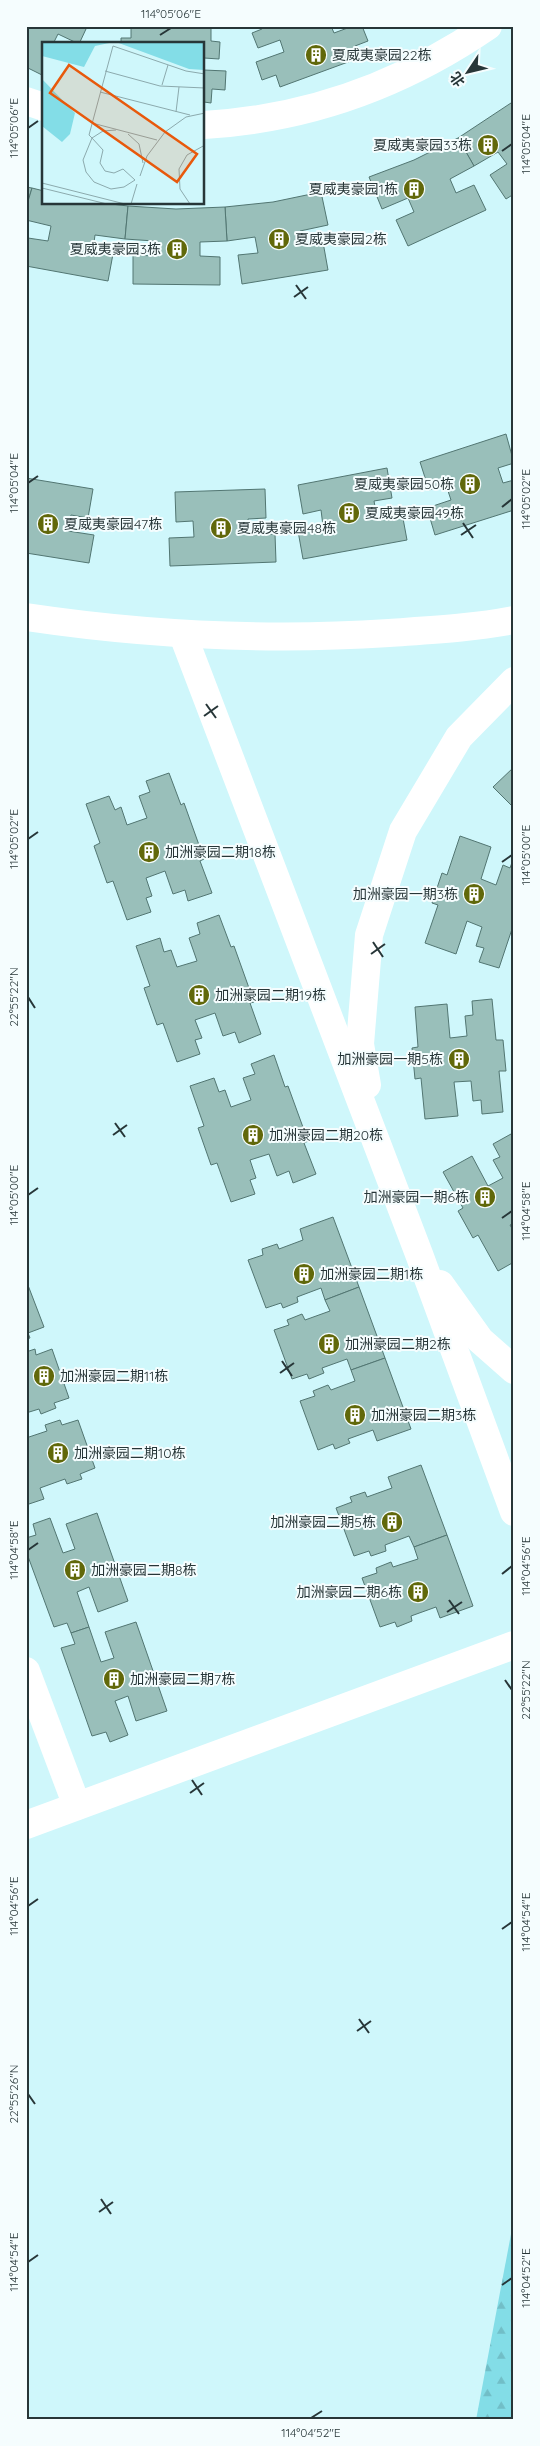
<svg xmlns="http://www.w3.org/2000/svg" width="540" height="2446" font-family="Quicksand,'Noto Sans SC',sans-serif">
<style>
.forest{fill:url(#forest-firs)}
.building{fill:#99bfba;stroke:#527672}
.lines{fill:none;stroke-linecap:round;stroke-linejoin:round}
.minor{stroke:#fff;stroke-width:28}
.ticks{fill:none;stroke:#273638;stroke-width:2}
.labels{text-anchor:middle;stroke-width:4;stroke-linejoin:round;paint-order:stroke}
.poi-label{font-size:14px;fill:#273638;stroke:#f5fdfe;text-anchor:start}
.inset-road{fill:none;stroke:#8caaad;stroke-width:1}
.view{fill:#e8590c;fill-opacity:0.15;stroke:#e8590c;stroke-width:2.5}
.inset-edge{fill:none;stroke:#273638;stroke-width:2.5}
.neatline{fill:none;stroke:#273638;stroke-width:2}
.ticks-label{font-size:12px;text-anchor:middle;fill:#273638}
</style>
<defs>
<pattern id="forest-firs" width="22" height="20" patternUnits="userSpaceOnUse" patternTransform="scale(1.25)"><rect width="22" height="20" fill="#83dde7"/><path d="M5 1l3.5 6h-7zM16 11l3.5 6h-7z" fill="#71bec7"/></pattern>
</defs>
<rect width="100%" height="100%" fill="#cff7fb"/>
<!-- forest -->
<polygon class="forest" points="514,2218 514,2420 476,2420"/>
<!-- building -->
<g class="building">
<polygon points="26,26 80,26 86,29 79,44 58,34 53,44 44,44 44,76 26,67"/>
<polygon points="131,26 211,28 211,41 220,42 219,59 204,58 204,44 121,44 121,38 131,38"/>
<polygon points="261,26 331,26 334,33 353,26 362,26 368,41 355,46 359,58 280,87 276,75 262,80 256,62 284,52 280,40 258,48 252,33 262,29"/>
<polygon points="204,70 226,71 225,90 212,89 211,103 204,102"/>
<polygon points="514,101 514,194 506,199 490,175 507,164 498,152 474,166 458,138"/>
<polygon points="458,138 474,166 450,179 456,193 474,185 486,210 408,246 396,220 414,212 408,198 382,209 369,177 414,160"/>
<polygon points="26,187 32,188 26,208"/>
<polygon points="32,188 44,191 44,204 111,204 128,206 125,239 95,235 93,250 113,254 108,281 26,266 28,238 48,241 51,226 26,220 26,208"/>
<polygon points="321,192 328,225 300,231 303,245 323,242 328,270 242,284 238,255 258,253 255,237 227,241 225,207 273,202"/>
<polygon points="128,206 176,209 225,207 227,241 200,242 200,256 220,257 220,285 133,284 133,255 154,256 154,241 125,239"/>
<polygon points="506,434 514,463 498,468 503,483 514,480 514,510 435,535 427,508 451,500 446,485 429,490 420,462"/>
<polygon points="387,468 392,498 374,501 377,517 402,513 407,540 303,559 298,531 323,526 321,510 303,514 298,485"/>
<polygon points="26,478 93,489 88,518 71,515 68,531 94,535 89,563 26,553"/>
<polygon points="265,489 266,518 248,519 249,535 275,534 276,562 170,566 169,538 194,537 193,521 176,522 175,492"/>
<polygon points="514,767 514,808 493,787"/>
<polygon points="169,773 181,805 184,803 204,859 200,861 212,893 188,901 185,890 173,894 165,871 146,878 152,896 146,898 151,912 127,920 113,881 107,883 94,846 100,843 86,804 109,796 115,810 121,807 127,825 147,818 139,796 150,792 146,781"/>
<polygon points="460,836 491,847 481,879 496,885 503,865 510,868 514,857 514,930 512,929 499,968 479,962 484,948 476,946 482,927 467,921 456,954 425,943 438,905 432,903 442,873 447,875"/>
<polygon points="219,915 231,947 234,946 254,1002 250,1003 261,1034 239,1043 235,1032 223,1036 215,1013 195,1020 202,1038 195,1040 200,1054 177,1062 163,1023 157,1025 144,988 150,986 136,946 160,938 164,952 171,950 177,967 197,961 189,938 200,934 197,923"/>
<polygon points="492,999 496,1040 503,1040 506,1071 499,1071 503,1112 482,1114 481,1100 473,1101 471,1081 454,1082 458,1116 425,1119 421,1078 415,1079 412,1048 418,1047 415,1007 447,1004 450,1038 467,1036 465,1016 473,1015 472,1001"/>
<polygon points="274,1055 285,1087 288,1086 308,1141 304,1143 316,1174 293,1183 289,1171 277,1176 269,1154 250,1160 256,1178 250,1180 255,1194 231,1202 217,1163 211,1165 198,1128 204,1126 190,1086 214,1078 219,1092 225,1090 231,1107 251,1100 243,1078 255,1074 251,1064"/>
<polygon points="511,1134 514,1138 514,1223 510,1225 514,1232 514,1262 498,1271 478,1235 473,1238 458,1211 463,1208 443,1172 472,1156 488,1186 503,1178 493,1160 500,1157 493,1144"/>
<polygon points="333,1217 359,1287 325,1300 321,1288 297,1297 298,1302 283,1308 281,1303 266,1308 248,1260 263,1255 262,1249 277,1244 279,1249 303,1240 300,1229"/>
<polygon points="26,1280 44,1327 28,1333 30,1338 26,1339"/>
<polygon points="359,1287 385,1358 351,1370 347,1359 322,1368 324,1373 309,1379 307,1374 292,1379 274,1330 289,1325 287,1320 302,1314 305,1320 330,1311 325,1300"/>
<polygon points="35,1349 36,1355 52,1349 69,1398 54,1403 56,1408 41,1414 39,1409 26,1413 26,1352"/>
<polygon points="385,1358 411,1429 377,1441 373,1430 348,1439 350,1443 335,1449 333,1444 318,1450 300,1401 315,1396 313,1391 328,1385 331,1390 355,1381 351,1370"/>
<polygon points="60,1420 62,1425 78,1420 95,1468 80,1474 82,1479 67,1484 65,1479 40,1488 44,1499 26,1505 26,1438 47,1431 45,1425"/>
<polygon points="421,1465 447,1535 414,1547 409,1536 385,1545 386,1551 371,1556 369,1551 354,1556 336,1508 352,1502 350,1497 365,1492 367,1497 392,1488 388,1477"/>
<polygon points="97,1513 128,1601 98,1612 89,1587 77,1592 89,1627 71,1633 67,1623 54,1627 26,1551 26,1538 36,1535 33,1524 50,1518 63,1553 75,1549 66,1524"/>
<polygon points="447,1535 473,1606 440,1618 436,1607 411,1616 412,1621 397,1627 395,1622 380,1627 362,1578 377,1573 376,1568 391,1562 393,1567 418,1559 414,1547"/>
<polygon points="136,1622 167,1711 136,1721 128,1696 115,1701 128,1735 110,1742 106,1732 92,1736 61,1648 75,1644 71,1633 89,1627 101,1662 114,1658 105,1632"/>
</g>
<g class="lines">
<!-- minor -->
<g class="minor">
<polyline points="26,101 44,107"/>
<path d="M204,125c104,-6 198,-40 284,-99"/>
<path d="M26,617c121,18 241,24 363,16 42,-3 84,-5 125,-13"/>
<polyline points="183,635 419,1254 514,1512"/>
<polyline points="367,1085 360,1044 369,935 403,831 459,737 514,681"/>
<polyline points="440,1284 480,1340 514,1370"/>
<polyline points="26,1671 77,1806"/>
<polyline points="26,1825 514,1645"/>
</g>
</g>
<!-- ticks -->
<path class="ticks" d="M160,35l11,-7M28,128l10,-7M502,151l10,-7M296,285l10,14M294,297l14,-10M28,483l10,-7M502,507l10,-8M463,523l10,15M461,535l15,-10M206,704l10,14M204,716l14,-10M28,839l10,-7M502,862l10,-7M373,942l10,15M371,954l14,-10M28,997l7,11M115,1123l10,14M113,1135l14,-10M28,1195l10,-7M502,1218l10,-7M282,1361l10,15M280,1373l14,-10M28,1550l10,-7M502,1574l10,-8M449,1600l10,14M447,1612l15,-10M505,1680l7,10M192,1780l10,15M190,1793l14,-10M28,1906l10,-7M502,1929l10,-7M359,2019l10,14M357,2031l14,-10M28,2094l7,10M101,2199l10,15M99,2212l14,-10M28,2262l10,-7M502,2285l10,-7M311,2418l11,-7"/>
<!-- icons -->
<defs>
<g id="building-disc" transform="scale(1.125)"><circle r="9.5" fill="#61680a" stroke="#f5fdfe"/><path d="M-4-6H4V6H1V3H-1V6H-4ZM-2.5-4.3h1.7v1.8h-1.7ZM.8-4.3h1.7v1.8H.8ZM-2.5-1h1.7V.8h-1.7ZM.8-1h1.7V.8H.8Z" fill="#fff"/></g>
</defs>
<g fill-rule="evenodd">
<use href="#building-disc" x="316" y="55"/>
<use href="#building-disc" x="488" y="145"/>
<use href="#building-disc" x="414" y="189"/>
<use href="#building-disc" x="279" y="239"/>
<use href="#building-disc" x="177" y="249"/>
<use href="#building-disc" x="470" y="484"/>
<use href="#building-disc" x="349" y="513"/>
<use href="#building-disc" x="48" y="524"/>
<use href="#building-disc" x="221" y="528"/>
<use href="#building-disc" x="149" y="852"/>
<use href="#building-disc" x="474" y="894"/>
<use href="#building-disc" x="199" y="995"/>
<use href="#building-disc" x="459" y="1059"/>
<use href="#building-disc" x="253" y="1135"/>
<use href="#building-disc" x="485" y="1197"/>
<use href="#building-disc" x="304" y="1274"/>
<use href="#building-disc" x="329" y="1344"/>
<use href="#building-disc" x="44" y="1376"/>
<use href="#building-disc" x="355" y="1415"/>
<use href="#building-disc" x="58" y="1453"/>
<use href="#building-disc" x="392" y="1522"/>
<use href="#building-disc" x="75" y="1570"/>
<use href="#building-disc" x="418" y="1592"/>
<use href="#building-disc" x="114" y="1679"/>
</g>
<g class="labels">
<!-- poi labels -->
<g class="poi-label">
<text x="332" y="60">夏威夷豪园22栋</text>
<text x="472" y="150" text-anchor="end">夏威夷豪园33栋</text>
<text x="398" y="194" text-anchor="end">夏威夷豪园1栋</text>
<text x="295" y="244">夏威夷豪园2栋</text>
<text x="161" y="254" text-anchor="end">夏威夷豪园3栋</text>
<text x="454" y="489" text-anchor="end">夏威夷豪园50栋</text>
<text x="365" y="518">夏威夷豪园49栋</text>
<text x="64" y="529">夏威夷豪园47栋</text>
<text x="237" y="533">夏威夷豪园48栋</text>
<text x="165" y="857">加洲豪园二期18栋</text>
<text x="458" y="899" text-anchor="end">加洲豪园一期3栋</text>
<text x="215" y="1000">加洲豪园二期19栋</text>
<text x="443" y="1064" text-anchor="end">加洲豪园一期5栋</text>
<text x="269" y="1140">加洲豪园二期20栋</text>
<text x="469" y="1202" text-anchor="end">加洲豪园一期6栋</text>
<text x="320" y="1279">加洲豪园二期1栋</text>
<text x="345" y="1349">加洲豪园二期2栋</text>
<text x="60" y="1381">加洲豪园二期11栋</text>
<text x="371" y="1420">加洲豪园二期3栋</text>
<text x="74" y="1458">加洲豪园二期10栋</text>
<text x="376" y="1527" text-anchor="end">加洲豪园二期5栋</text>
<text x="91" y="1575">加洲豪园二期8栋</text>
<text x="402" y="1597" text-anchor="end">加洲豪园二期6栋</text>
<text x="130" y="1684">加洲豪园二期7栋</text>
</g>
</g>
<!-- overview -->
<g transform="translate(42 42)">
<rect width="162" height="162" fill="#cff7fb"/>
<path d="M0,0h72l-19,4 -11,21 -42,-11zM74,0h88v28l-15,-1zM0,37l33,34 -5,21 -8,8 -20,-16z" fill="#83dde7"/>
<path class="inset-road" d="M63,29l55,15 45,2M120,43l6,-20M58,50l90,23M134,70l3,-25M50,81l65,17M74,88l-13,1 -11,7 -9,22 3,12 8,10 17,7 13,-2 11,-7 -12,-11 -9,4 -9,-2 -5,-8 3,-13 -11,-12 -3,-3 24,-89 73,25 19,3M86,92l11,10 4,19M98,134l7,-20 18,-24 21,-15 19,-4M0,141l83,21M0,146l65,16M89,162l6,-20M148,162l-10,-15 -1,-20 8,-14 18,-10"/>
<path class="view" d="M27,23l128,89 -20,28 -127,-89z"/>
<rect width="162" height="162" class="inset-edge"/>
</g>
<!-- border -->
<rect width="540" height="2446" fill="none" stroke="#f5fdfe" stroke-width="55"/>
<!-- north arrow -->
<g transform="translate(468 72) rotate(235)" stroke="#f5fdfe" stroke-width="4" paint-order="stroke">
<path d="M0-4L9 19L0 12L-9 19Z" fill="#273638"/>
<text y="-8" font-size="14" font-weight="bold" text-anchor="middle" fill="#273638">北</text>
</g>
<rect x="28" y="28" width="484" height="2390" class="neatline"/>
<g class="ticks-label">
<text x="171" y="18">114°05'06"E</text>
<text transform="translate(14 128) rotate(-90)" y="4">114°05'06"E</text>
<text transform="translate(526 144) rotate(-90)" y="4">114°05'04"E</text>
<text transform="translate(14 483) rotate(-90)" y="4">114°05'04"E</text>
<text transform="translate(526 499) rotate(-90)" y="4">114°05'02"E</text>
<text transform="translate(14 839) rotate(-90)" y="4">114°05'02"E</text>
<text transform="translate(526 855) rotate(-90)" y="4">114°05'00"E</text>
<text transform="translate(14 997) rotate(-90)" y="4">22°55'22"N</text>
<text transform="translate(14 1195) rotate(-90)" y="4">114°05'00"E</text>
<text transform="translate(526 1211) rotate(-90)" y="4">114°04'58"E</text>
<text transform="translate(14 1550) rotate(-90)" y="4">114°04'58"E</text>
<text transform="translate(526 1566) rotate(-90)" y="4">114°04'56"E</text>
<text transform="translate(526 1690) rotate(-90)" y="4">22°55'22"N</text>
<text transform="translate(14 1906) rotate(-90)" y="4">114°04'56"E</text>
<text transform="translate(526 1922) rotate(-90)" y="4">114°04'54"E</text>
<text transform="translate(14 2094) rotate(-90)" y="4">22°55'26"N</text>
<text transform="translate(14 2262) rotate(-90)" y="4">114°04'54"E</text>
<text transform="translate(526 2278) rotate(-90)" y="4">114°04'52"E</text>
<text x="311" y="2437">114°04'52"E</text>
</g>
</svg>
